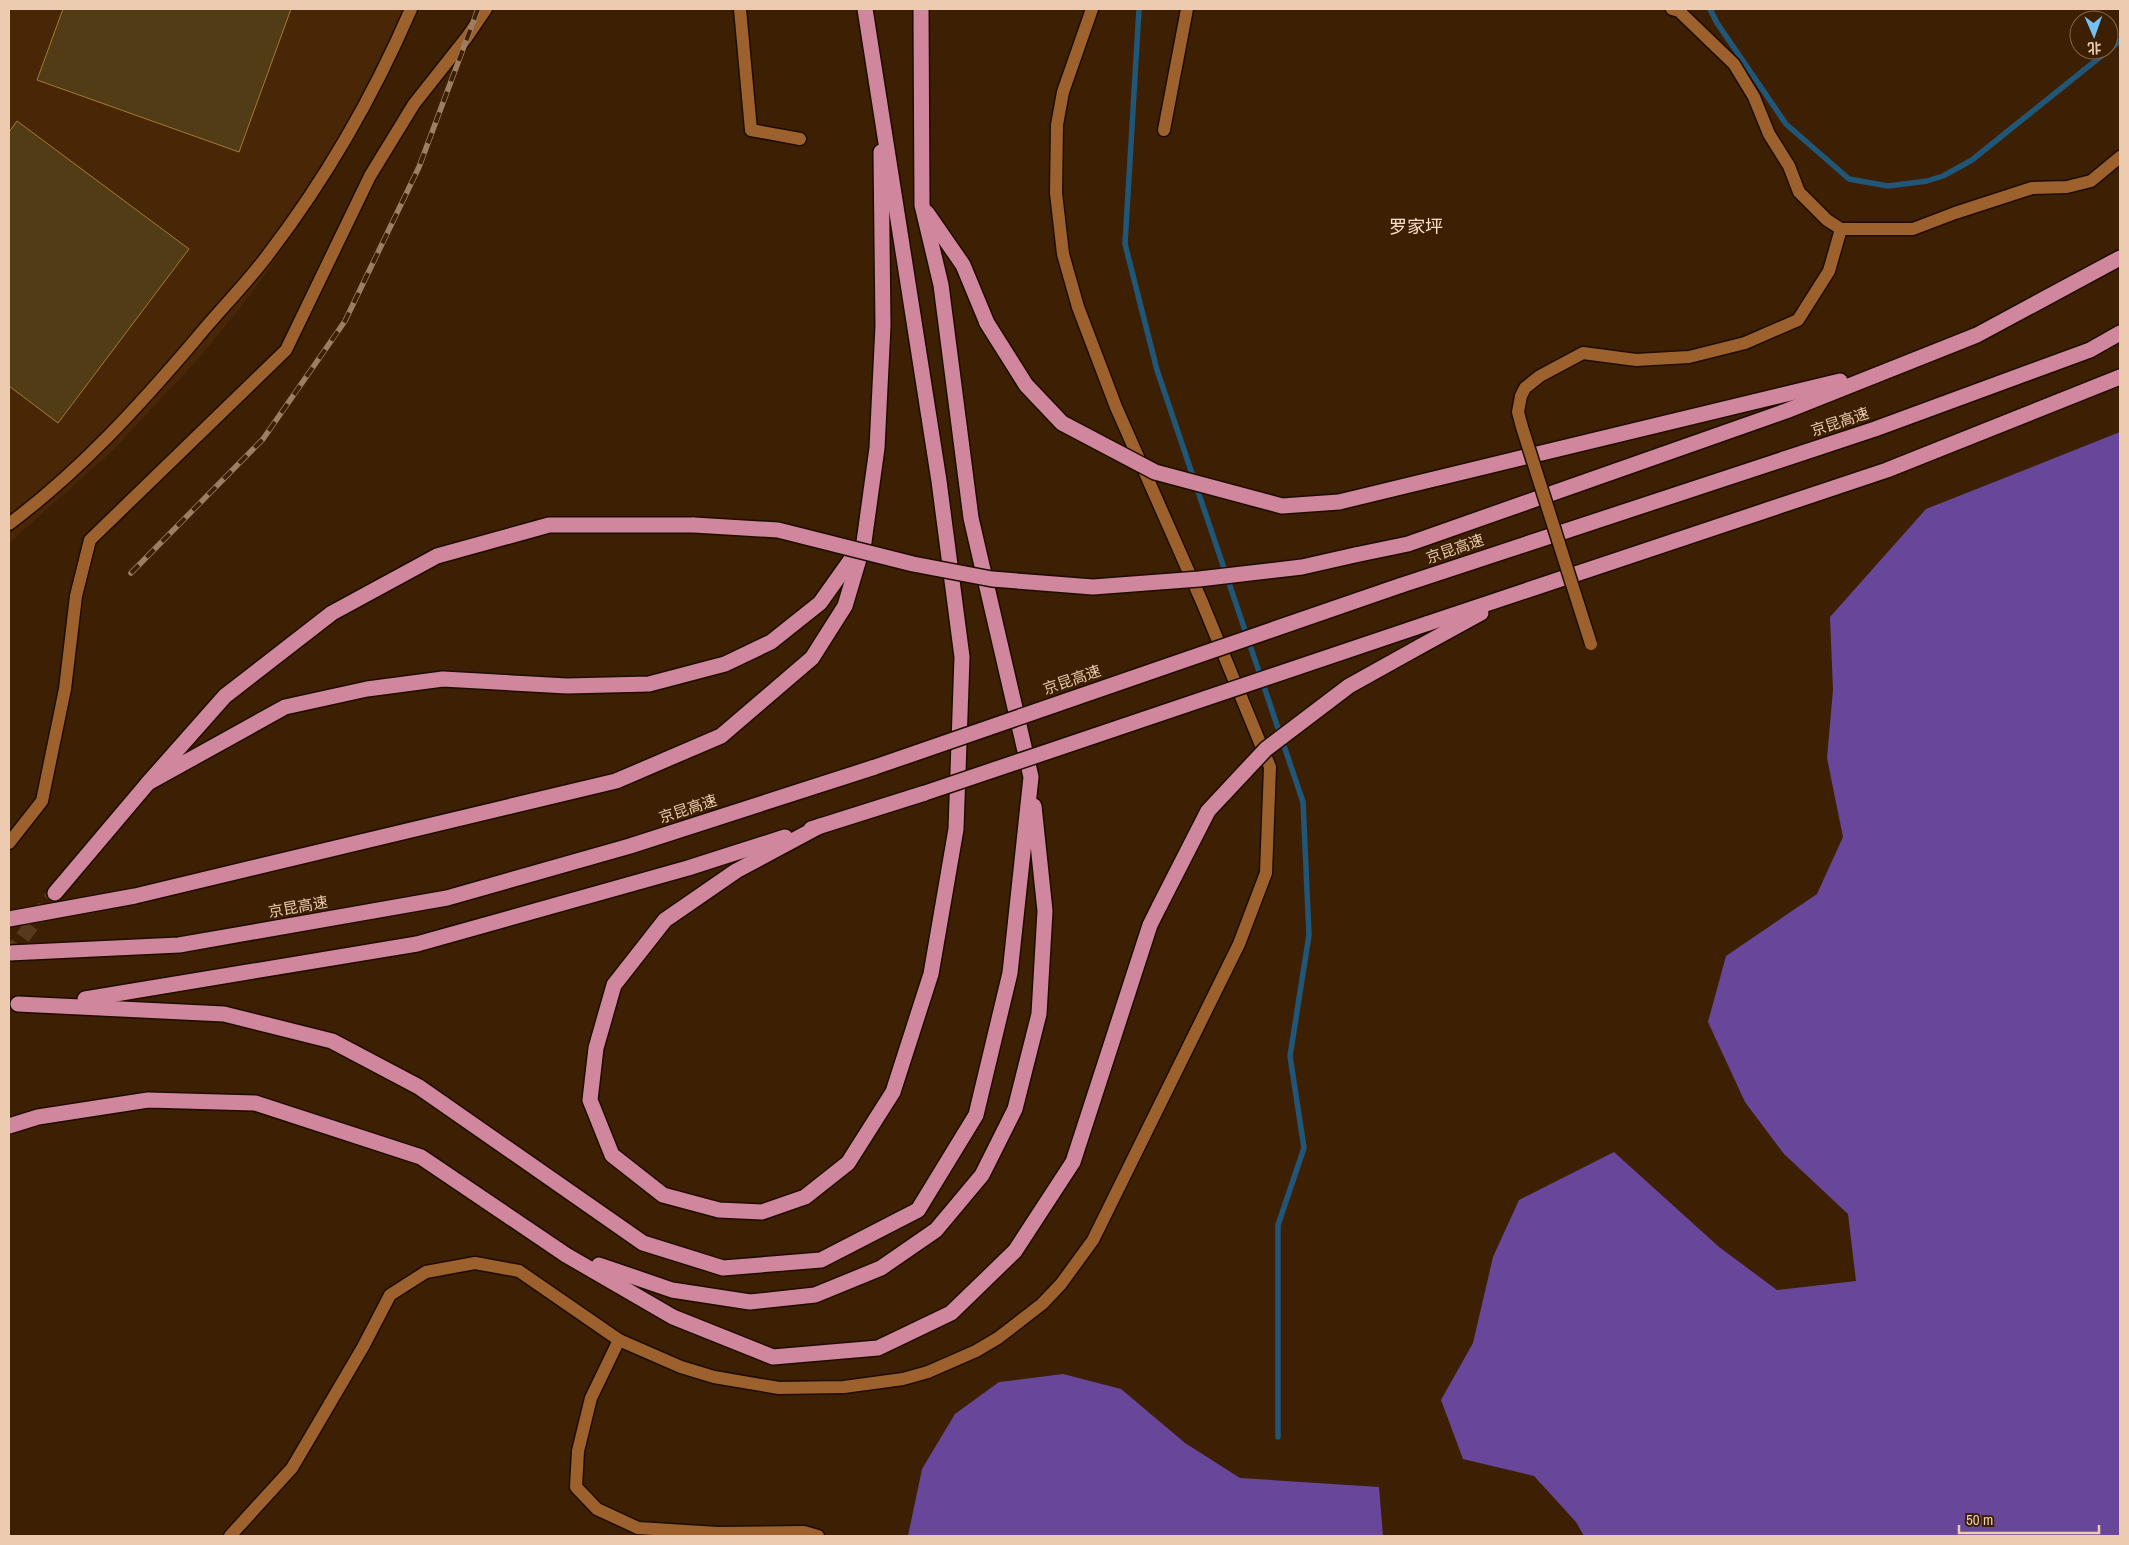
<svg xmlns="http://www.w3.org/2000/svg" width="2129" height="1545" font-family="'Archivo Narrow','Noto Sans SC',sans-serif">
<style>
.built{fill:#492706}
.forest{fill:#68479a}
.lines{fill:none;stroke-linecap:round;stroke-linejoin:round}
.stream{stroke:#205678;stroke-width:5.5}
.building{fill:#513c16;stroke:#a37b33}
.highway-tunnel{stroke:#573a1d;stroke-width:15;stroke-dasharray:15 8;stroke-linecap:butt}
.minor-casing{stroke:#1e0c00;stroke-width:15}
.highway-casing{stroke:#1e0c00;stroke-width:18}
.minor{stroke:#9c612d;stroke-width:12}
.highway{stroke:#d0879d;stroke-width:15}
.rail-casing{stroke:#9d7e63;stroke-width:5.5}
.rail{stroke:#3d2003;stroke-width:4;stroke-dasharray:11;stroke-linecap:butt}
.minor-bridge-casing{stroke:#1e0c00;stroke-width:15;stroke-linecap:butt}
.highway-bridge-casing{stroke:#1e0c00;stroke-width:18;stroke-linecap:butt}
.minor-bridge{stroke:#9c612d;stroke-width:12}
.highway-bridge{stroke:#d0879d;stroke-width:15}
.labels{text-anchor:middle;stroke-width:4;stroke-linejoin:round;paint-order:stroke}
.street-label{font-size:15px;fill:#eccbb1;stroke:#3d2003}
.quarter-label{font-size:18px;fill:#f9dec9;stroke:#3d2003}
</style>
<rect width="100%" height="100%" fill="#3d2003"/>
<!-- built -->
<polygon class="built" points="9,9 416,9 344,153 276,259 239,309 199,358 113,450 9,543"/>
<!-- forest -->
<g class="forest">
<polygon points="2120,432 2120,1536 1584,1536 1576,1522 1534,1476 1463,1459 1441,1400 1473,1343 1493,1257 1519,1200 1614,1152 1719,1247 1777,1290 1856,1281 1848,1214 1784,1154 1745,1102 1708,1022 1726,956 1817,894 1843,837 1827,758 1833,690 1830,617 1926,509"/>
<polygon points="1063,1374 1121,1389 1185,1443 1240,1478 1379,1487 1383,1536 908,1536 922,1469 955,1414 999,1382"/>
</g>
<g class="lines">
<!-- stream -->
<g class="stream">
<polyline points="1139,9 1125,244 1157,370 1303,802 1309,935 1290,1056 1304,1148 1278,1225 1278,1437"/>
<polyline points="1710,9 1717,23 1786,124 1849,179 1888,186 1927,181 1943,176 1972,160 2120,41"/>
</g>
</g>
<!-- building -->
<g class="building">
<polygon points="63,9 291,9 239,152 37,80"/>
<polygon points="17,121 189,249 58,423 9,386 9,132"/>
</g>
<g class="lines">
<!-- highway-tunnel -->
<polyline class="highway-tunnel" points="9,956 55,893"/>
<!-- minor casing -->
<g class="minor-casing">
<g id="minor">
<polyline points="740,9 751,130 800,139"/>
<polyline points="1672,9 1679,11 1734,64 1754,97 1769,134 1789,166 1799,192 1827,220 1841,229 1913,229 1955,213 2032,188 2067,187 2091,181 2120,157"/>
<polyline points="1164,130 1187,9"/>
<polyline points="1522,427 1518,412 1521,396 1525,388 1540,376 1583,353 1636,360 1689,357 1745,343 1798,320 1829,271 1841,229"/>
<path d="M9,524c71,-53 130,-118 187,-185 23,-28 49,-54 71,-83 59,-77 106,-159 144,-247"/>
<polyline points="9,843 42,801 65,689 76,596 90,540 286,350 370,176 414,104 467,37 486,9"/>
<polyline points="619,1340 591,1398 578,1451 576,1487 597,1509 638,1528 718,1533 804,1532 818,1536"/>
<polyline points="230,1536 292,1468 363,1347 390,1295 426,1272 475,1263 519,1271 619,1340 681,1367 714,1377 779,1388 844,1387 903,1379 928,1372 976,1351 998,1338 1042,1304 1061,1284 1093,1240 1239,944 1266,873 1270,767 1202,602 1116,407 1078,307 1063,254 1056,193 1057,125 1063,92 1092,9"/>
</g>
</g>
<!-- highway casing -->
<g class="highway-casing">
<g id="highway">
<polyline points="927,213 963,265 987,323"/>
<polyline points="1339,502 1840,381"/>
<polyline points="1355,555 1408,544 1786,411 1977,335 2120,258"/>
<polyline points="1399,586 1875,429 2090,350 2120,333"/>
<polyline points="1426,624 1887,470 2120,377"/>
<polyline points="1419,647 1481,613"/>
<polyline points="148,783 285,707 367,689 443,679 567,686 649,684 725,664 771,642 820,603 857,551"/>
<polyline points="820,826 736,871 665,920 614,985 596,1048 590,1100 612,1155 663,1195 719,1210 762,1212 805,1197 848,1163 893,1092 931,974 956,829 962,657 939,481 865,9"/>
<polyline points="811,829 925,793"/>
<polyline points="55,893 148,783 225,696 332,613 437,556 549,525 694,525"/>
<polyline points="9,919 135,896 616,781 721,736 812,658 845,606 864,542 877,448 883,326 881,152"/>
<polyline points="9,953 179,945 447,898 630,846 875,767"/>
<polyline points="85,999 417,944 688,868 785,837"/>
<polyline points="18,1004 224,1014 332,1041 419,1087 643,1243 723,1268 821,1260 918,1210 976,1115 1010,973 1031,777 971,518 941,285 922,205 921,9"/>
<polyline points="9,1126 38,1117 148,1100 255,1103 421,1157 566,1255 673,1317 773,1357 878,1348 951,1313 1015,1251 1073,1162 1150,925 1160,905"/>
<polyline points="599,1265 672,1290 750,1302 815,1295 881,1268 936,1230 982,1175 1015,1109 1039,1014 1045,911 1034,806"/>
</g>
</g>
<!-- minor -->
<use href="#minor" class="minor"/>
<!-- highway -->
<use href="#highway" class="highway"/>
<!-- rail casing -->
<g class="rail-casing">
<polyline id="rail" points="131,573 263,439 345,321 419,167 478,9"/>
</g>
<!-- rail -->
<use href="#rail" class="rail"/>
<!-- minor-bridge casing -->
<g class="minor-bridge-casing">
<polyline id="minor-bridge" points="1522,427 1591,644"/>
</g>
<!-- highway-bridge casing -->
<g class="highway-bridge-casing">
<g id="highway-bridge">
<polyline points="987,323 1026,385 1062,423 1155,472 1282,506 1339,502"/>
<polyline points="694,525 778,530 913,564 992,579 1093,587 1199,579 1302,567 1355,555"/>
<polyline points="875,767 1399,586"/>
<polyline points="925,793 1426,624"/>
<polyline points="1160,905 1208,811 1266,749 1349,686 1419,647"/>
</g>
</g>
<!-- minor-bridge -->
<use href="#minor-bridge" class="minor-bridge"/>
<!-- highway-bridge -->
<use href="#highway-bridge" class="highway-bridge"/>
</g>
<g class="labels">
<!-- street labels -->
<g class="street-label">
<text transform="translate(1840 422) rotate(-18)" y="5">京昆高速</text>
<text transform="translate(1455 549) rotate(-19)" y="5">京昆高速</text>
<text transform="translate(1072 680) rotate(-19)" y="5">京昆高速</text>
<text transform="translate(688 809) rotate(-18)" y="5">京昆高速</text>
<text transform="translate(298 907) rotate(-10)" y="5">京昆高速</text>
</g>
<!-- quarter labels -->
<g class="quarter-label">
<text x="1416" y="233">罗家坪</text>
</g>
</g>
<!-- border -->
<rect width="2129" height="1545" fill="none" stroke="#eccbb1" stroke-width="20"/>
<!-- north arrow -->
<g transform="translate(2094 35) rotate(178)"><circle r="24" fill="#3d2003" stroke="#836449"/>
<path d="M0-4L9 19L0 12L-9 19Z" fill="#73c1f5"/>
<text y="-8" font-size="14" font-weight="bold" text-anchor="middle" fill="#eccbb1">北</text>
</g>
<!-- scale -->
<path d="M1959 1525v8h140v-8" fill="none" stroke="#eccbb1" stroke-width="2.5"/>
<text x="1966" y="1525" font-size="15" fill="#eccbb1" stroke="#3d2003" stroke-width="4" paint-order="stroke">50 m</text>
</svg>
